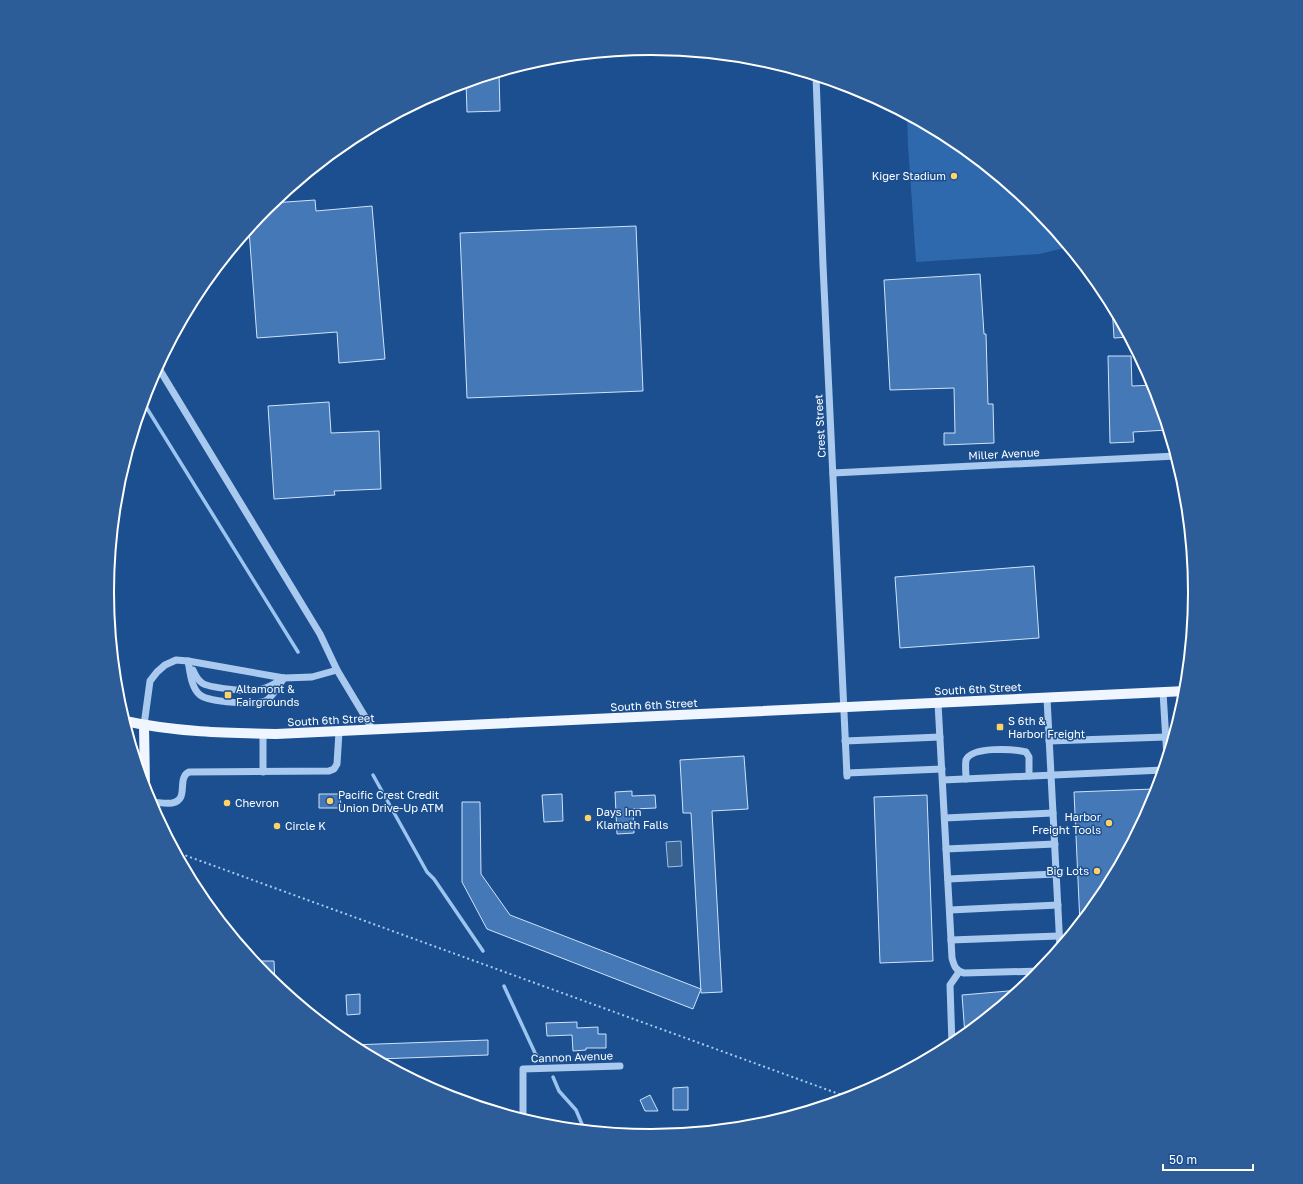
<svg xmlns="http://www.w3.org/2000/svg" width="1303" height="1184" font-family="'Golos Text',sans-serif">
<style>
.green{fill:#2e69ad}
.water{fill:#3c6290;stroke:#9cc4f0}
.lines{fill:none;stroke-linecap:round;stroke-linejoin:round}
.stream{stroke:#9cc4f0;stroke-width:3.5}
.building{fill:#4478b7;stroke:#cfe3fa}
.path{stroke:#a9c9ee;stroke-width:2;stroke-dasharray:2 3;stroke-linecap:butt}
.minor{stroke:#a9c9ee;stroke-width:7}
.major{stroke:#f0f6ff;stroke-width:10}
.poi-dot{fill:#ffd166;stroke:#1b4f8f;stroke-width:1.5}
.labels{text-anchor:middle;stroke-width:3;stroke-linejoin:round;paint-order:stroke}
.poi-label{font-size:11px;fill:#fff;stroke:#1b4f8f;text-anchor:start}
.street-label{font-size:11px;fill:#fff;stroke:#1b4f8f}
.rim{fill:none;stroke:#fff;stroke-width:2}
</style>
<rect width="100%" height="100%" fill="#1b4f8f"/>
<!-- green -->
<polygon class="green" points="907,115 954,140 1036,207 1068,247 1040,254 916,262 908,145"/>
<!-- water -->
<polygon class="water" points="681,841 682,866 668,867 666,842"/>
<g class="lines">
<!-- stream -->
<g class="stream">
<polyline points="143,402 298,652"/>
<polyline points="373,775 427,872 434,879 483,951"/>
<polyline points="504,986 535,1053 540,1059"/>
<polyline points="553,1077 559,1091 576,1110 584,1129"/>
</g>
</g>
<!-- building -->
<g class="building">
<polygon points="499,73 500,111 467,112 466,82"/>
<polygon points="315,200 316,211 372,206 385,359 339,363 337,332 257,338 249,230 272,203"/>
<polygon points="636,226 643,391 467,398 460,233"/>
<polygon points="980,274 984,334 986,334 988,404 993,404 994,443 944,445 944,433 955,433 954,388 890,390 884,280"/>
<polygon points="1112,305 1119,317 1129,337 1114,338"/>
<polygon points="1108,356 1131,356 1132,386 1155,385 1168,430 1133,432 1134,442 1110,443"/>
<polygon points="329,402 331,433 379,431 381,489 334,491 335,495 274,499 268,406"/>
<polygon points="1034,566 1039,638 900,648 895,577"/>
<polygon points="744,756 748,809 712,811 722,992 701,993 691,813 683,813 680,760"/>
<polygon points="1154,789 1154,800 1104,894 1080,924 1074,792"/>
<polygon points="632,791 632,796 655,795 656,808 633,809 634,833 617,834 615,792"/>
<polygon points="319,794 340,794 341,808 319,808"/>
<polygon points="562,794 563,821 544,822 542,795"/>
<polygon points="927,795 933,961 880,963 874,797"/>
<polygon points="462,802 480,802 481,874 510,915 701,989 693,1009 487,929 462,882"/>
<polygon points="254,961 274,961 275,984 267,976"/>
<polygon points="1020,990 1003,1004 965,1035 962,995"/>
<polygon points="360,994 360,1014 347,1015 346,995"/>
<polygon points="577,1022 577,1028 598,1027 598,1034 606,1034 606,1048 586,1048 586,1050 573,1051 572,1035 547,1036 546,1023"/>
<polygon points="488,1040 488,1055 377,1059 351,1045"/>
<polygon points="688,1087 688,1110 673,1110 673,1088"/>
<polygon points="650,1095 658,1111 645,1111 640,1100"/>
</g>
<g class="lines">
<!-- path -->
<polyline class="path" points="176,852 850,1098"/>
<!-- minor -->
<g class="minor">
<polyline points="816,76 823,265 847,776"/>
<polyline points="158,367 320,634 337,670 373,730"/>
<polyline points="833,473 1176,456"/>
<path d="M188,661c2,10 3,27 12,34 9,7 58,11 67,5 7,-5 12,-15 17,-22"/>
<path d="M193,670c2,5 5,10 9,13 7,5 47,9 56,7 8,-1 16,-6 23,-10"/>
<polyline points="1163,692 1167,758"/>
<polyline points="1047,698 1060,948"/>
<path d="M938,703l14,255c2,8 4,13 12,15l77,-2"/>
<polyline points="144,725 150,681 157,672 165,665 176,660 188,661 284,678 312,677 337,670"/>
<polyline points="263,734 263,772"/>
<polyline points="845,741 940,737"/>
<polyline points="1049,741 1166,737"/>
<polyline points="847,773 942,769"/>
<path d="M966,779c0,-6 -1,-14 0,-19 6,-14 48,-11 60,-8l3,5v19"/>
<polyline points="943,780 1163,770"/>
<path d="M150,802c7,0 15,2 22,1 18,-3 4,-25 17,-31l140,-1 5,-2 3,-5 2,-32"/>
<polyline points="945,818 1053,813"/>
<polyline points="946,849 1055,844"/>
<polyline points="948,879 1056,874"/>
<polyline points="950,910 1058,905"/>
<polyline points="951,940 1059,936"/>
<polyline points="952,1045 950,985 959,972"/>
<polyline points="523,1119 523,1069 620,1066"/>
</g>
<!-- major -->
<g class="major">
<path d="M125,721c50,11 101,12 151,13l910,-43"/>
<polyline points="144,725 145,786"/>
</g>
</g>
<!-- markers -->
<g class="poi-dot">
<circle cx="954" cy="176" r="4"/>
<rect x="224" y="691" width="8" height="8" rx="2"/>
<rect x="996" y="723" width="8" height="8" rx="2"/>
<circle cx="330" cy="801" r="4"/>
<circle cx="227" cy="803" r="4"/>
<circle cx="588" cy="818" r="4"/>
<circle cx="1109" cy="823" r="4"/>
<circle cx="277" cy="826" r="4"/>
<circle cx="1097" cy="871" r="4"/>
</g>
<g class="labels">
<!-- poi labels -->
<g class="poi-label">
<text x="946" y="180" text-anchor="end">Kiger Stadium</text>
<text x="236" y="693">Altamont &amp;<tspan x="236" dy="13">Fairgrounds</tspan></text>
<text x="1008" y="725">S 6th &amp;<tspan x="1008" dy="13">Harbor Freight</tspan></text>
<text x="338" y="799">Pacific Crest Credit<tspan x="338" dy="13">Union Drive-Up ATM</tspan></text>
<text x="235" y="807">Chevron</text>
<text x="596" y="816">Days Inn<tspan x="596" dy="13">Klamath Falls</tspan></text>
<text x="1101" y="821" text-anchor="end">Harbor<tspan x="1101" dy="13">Freight Tools</tspan></text>
<text x="285" y="830">Circle K</text>
<text x="1089" y="875" text-anchor="end">Big Lots</text>
</g>
<!-- street labels -->
<g class="street-label">
<text transform="translate(820 426) rotate(-93)" y="4">Crest Street</text>
<text transform="translate(1004 454) rotate(-3)" y="4">Miller Avenue</text>
<text transform="translate(978 689) rotate(-3)" y="4">South 6th Street</text>
<text transform="translate(654 705) rotate(-3)" y="4">South 6th Street</text>
<text transform="translate(331 720) rotate(-3)" y="4">South 6th Street</text>
<text transform="translate(572 1057) rotate(-2)" y="4">Cannon Avenue</text>
</g>
</g>
<!-- crop -->
<path d="M0 0H1303V1184H0ZM114 592a537 537 0 1 1 1074 0a537 537 0 1 1-1074 0Z" fill="#2d5d98" fill-rule="evenodd"/>
<path class="rim" d="M114 592a537 537 0 1 1 1074 0a537 537 0 1 1-1074 0Z"/>
<!-- scale -->
<path d="M1163 1164v6h90v-6" fill="none" stroke="#ffffff" stroke-width="2"/>
<text x="1169" y="1164" font-size="12" fill="#ffffff" stroke="#1b4f8f" stroke-width="3" paint-order="stroke">50 m</text>
</svg>
